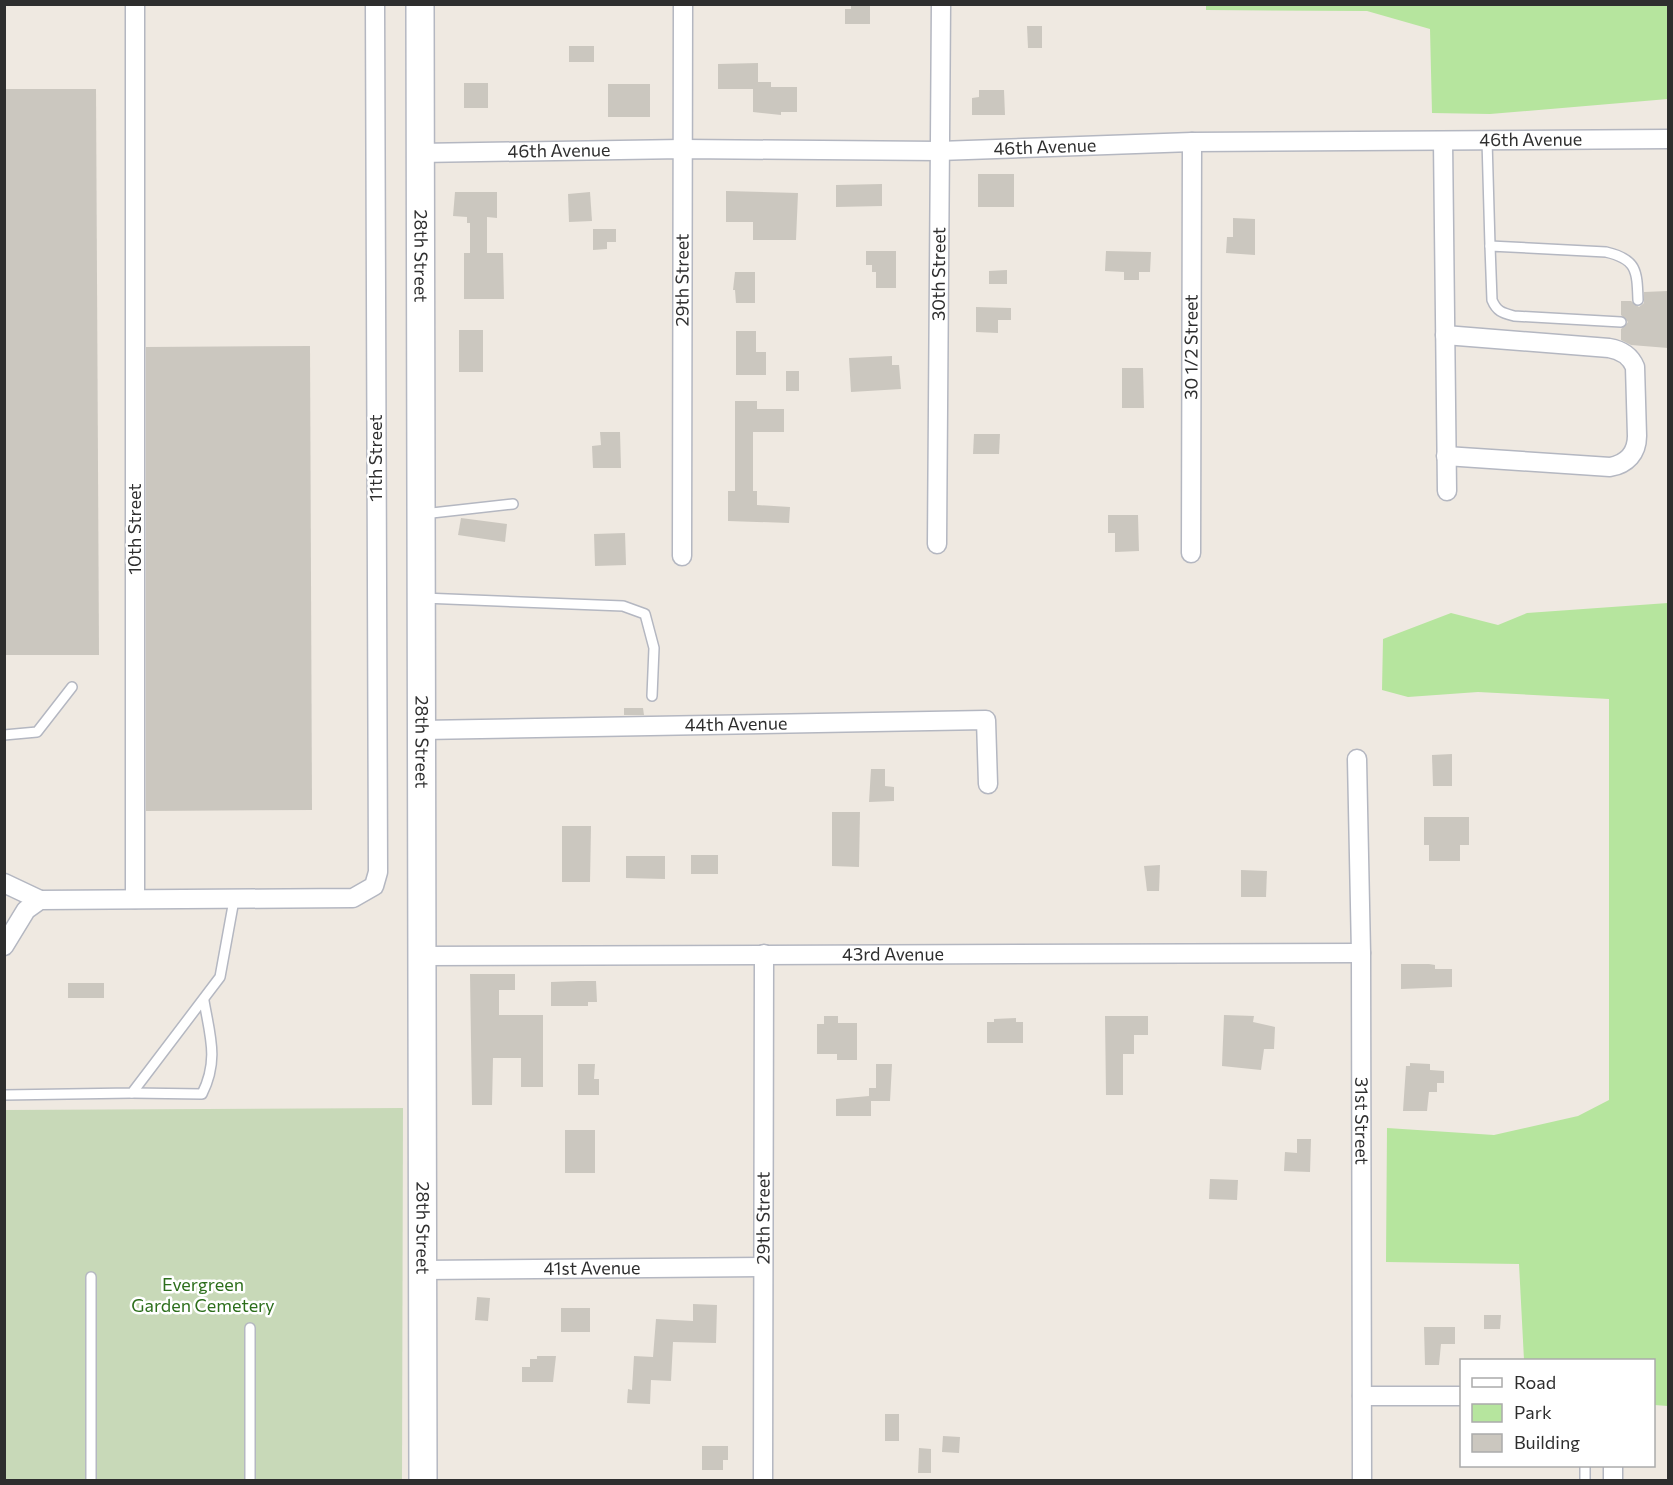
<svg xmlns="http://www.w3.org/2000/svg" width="1673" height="1485" font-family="Commissioner,sans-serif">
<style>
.green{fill:#b6e59e}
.cemetery{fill:#c8d9b8}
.building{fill:#cbc7bf}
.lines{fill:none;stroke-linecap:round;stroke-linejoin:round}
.lane-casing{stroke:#b4b7c1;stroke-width:12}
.street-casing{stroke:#b4b7c1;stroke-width:21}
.secondary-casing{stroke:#b4b7c1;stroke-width:30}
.lane{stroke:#fff;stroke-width:9}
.street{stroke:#fff;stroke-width:18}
.secondary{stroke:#fff;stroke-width:27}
.labels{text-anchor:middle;stroke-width:5;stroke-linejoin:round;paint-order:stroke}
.street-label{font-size:18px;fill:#2e2e2e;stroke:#fff}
.park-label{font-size:18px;fill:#2c6e1b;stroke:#fff}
</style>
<rect width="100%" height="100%" fill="#efe9e1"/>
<!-- green -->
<g class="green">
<polygon points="1206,5 1668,5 1668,99 1490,114 1432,113 1430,29 1367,11 1206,10"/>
<polygon points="1668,603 1668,1406 1654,1405 1654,1360 1524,1360 1519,1264 1386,1262 1387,1128 1494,1135 1578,1116 1609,1100 1609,699 1478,692 1408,697 1382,690 1383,639 1451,613 1498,625 1527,613"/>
</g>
<!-- cemetery -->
<polygon class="cemetery" points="403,1108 402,1480 5,1480 4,1110"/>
<!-- building -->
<g class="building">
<polygon points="851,6 870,6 870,24 845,24 845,9 851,9"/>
<polygon points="1027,26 1042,26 1042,48 1028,48"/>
<rect x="569" y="46" width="25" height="16"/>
<polygon points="758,63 758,82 771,82 771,87 797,87 797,112 781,112 781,115 753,112 753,89 718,89 718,64"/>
<rect x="464" y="83" width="24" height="25"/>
<rect x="608" y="84" width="42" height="33"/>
<polygon points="4,89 96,89 99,655 4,655"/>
<polygon points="979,90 1004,90 1005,115 972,115 972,98 979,97"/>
<rect x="978" y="174" width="36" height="33"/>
<polygon points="882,184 882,206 836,207 836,185"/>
<polygon points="726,191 798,193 796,240 753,240 753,222 726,222"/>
<polygon points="455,192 497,192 497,218 487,217 487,253 503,253 504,299 464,299 464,253 470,253 470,223 467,223 467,217 453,216"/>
<polygon points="590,192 592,221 569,222 568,194"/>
<polygon points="1233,218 1255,219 1255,255 1226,253 1227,237 1233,237"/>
<polygon points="593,229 616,229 616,242 607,242 607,249 593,250"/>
<polygon points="866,251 896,251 896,288 876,288 876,272 872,272 872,265 866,265"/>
<polygon points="1106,251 1151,252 1150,272 1139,272 1139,280 1124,280 1124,272 1105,271"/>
<polygon points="1007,270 1007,284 989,284 989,271"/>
<polygon points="735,272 755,272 755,303 736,303 735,290 733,290"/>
<polygon points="1668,291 1668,348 1631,345 1621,340 1621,329 1628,322 1621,315 1621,301 1631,301 1639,307 1644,303 1644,292"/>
<polygon points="976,307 1011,308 1011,320 998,320 998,333 976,332"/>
<rect x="459" y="330" width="24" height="42"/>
<polygon points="736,331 756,331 756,352 766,352 766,375 736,375"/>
<polygon points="310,346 312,810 146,811 146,347"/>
<polygon points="892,356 892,365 899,365 901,389 851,392 849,358"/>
<polygon points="1122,368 1143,368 1144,408 1122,408"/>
<rect x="786" y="371" width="13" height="20"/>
<polygon points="735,401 757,401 757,409 784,409 784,432 753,432 753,491 757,491 757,505 790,507 789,523 728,521 728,491 735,491"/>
<polygon points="600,432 620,432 621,468 593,468 592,446 601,445"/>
<polygon points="974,434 1000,434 999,454 973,454"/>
<polygon points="1108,515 1138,515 1139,551 1115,552 1115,533 1108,533"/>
<polygon points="461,518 507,524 505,542 458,535"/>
<polygon points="625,533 626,565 595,566 594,534"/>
<polygon points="624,708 643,708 644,715 624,715"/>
<polygon points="1452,754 1452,786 1433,786 1432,755"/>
<polygon points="871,769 885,769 885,786 894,787 894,801 869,802"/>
<polygon points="832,812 860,812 859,867 832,866"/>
<polygon points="1424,817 1469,817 1469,845 1460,845 1460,861 1429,861 1429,845 1424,845"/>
<polygon points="562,826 591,826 590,882 562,882"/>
<rect x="691" y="855" width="27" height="19"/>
<polygon points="626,856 665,856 665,879 626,878"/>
<polygon points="1160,865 1159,891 1147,891 1144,866"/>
<polygon points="1241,870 1267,871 1266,897 1241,897"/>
<polygon points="1401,964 1429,964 1435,965 1435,969 1452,969 1452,987 1401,989"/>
<polygon points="470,974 515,974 515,990 499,990 499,1015 543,1015 543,1087 521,1087 521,1058 493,1058 492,1105 472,1105"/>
<polygon points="579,981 596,981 597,1002 588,1002 588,1006 551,1006 551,982"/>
<rect x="68" y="983" width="36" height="15"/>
<polygon points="1224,1015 1254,1016 1253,1022 1275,1027 1274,1049 1264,1049 1261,1070 1222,1066"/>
<polygon points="824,1016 838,1016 838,1023 857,1023 857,1060 837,1060 837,1054 817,1054 817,1024 824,1024"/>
<polygon points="1105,1016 1148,1016 1148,1035 1134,1035 1134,1054 1123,1054 1123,1095 1106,1095"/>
<polygon points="1016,1018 1016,1022 1023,1022 1023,1043 987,1043 987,1022 994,1022 994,1019"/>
<polygon points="1410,1063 1430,1064 1430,1070 1444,1071 1444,1083 1437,1083 1437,1092 1429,1092 1427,1111 1403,1111 1406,1066 1410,1066"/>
<polygon points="578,1064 595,1064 594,1079 599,1079 599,1095 578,1095"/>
<polygon points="876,1064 892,1064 890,1101 871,1101 871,1116 836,1116 836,1099 869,1096 869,1088 876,1088"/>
<rect x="565" y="1130" width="30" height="43"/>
<polygon points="1297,1139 1311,1139 1310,1172 1284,1171 1285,1152 1297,1153"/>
<polygon points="1210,1179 1238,1180 1237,1200 1209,1199"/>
<polygon points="477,1297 490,1298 488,1321 475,1320"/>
<polygon points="693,1304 717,1305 716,1343 673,1342 671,1381 651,1380 650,1404 627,1403 628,1389 632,1390 634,1356 653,1357 656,1319 693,1321"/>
<rect x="561" y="1308" width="29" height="24"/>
<polygon points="1484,1315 1501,1315 1500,1329 1484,1329"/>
<polygon points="1424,1327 1455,1327 1455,1344 1441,1344 1439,1365 1425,1365"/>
<polygon points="537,1356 556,1356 553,1382 522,1382 522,1367 530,1367 530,1359 537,1359"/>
<rect x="885" y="1414" width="14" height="27"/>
<polygon points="943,1436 960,1437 959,1453 942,1452"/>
<polygon points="702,1446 728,1446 728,1460 723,1460 723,1470 702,1470"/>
<polygon points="919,1448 931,1449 931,1473 918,1473"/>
</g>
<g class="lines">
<!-- lane casing -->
<g class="lane-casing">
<g id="lane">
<polyline points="1487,140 1490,246"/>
<path d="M1621,322l-107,-6c-11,-3 -17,-4 -22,-16l-2,-54 116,6c31,7 31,19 32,48"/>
<polyline points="423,514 513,504"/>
<polyline points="423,598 623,606 645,614 654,648 652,696"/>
<polyline points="4,735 37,732 72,687"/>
<path d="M132,1093l70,1c17,-34 8,-58 2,-93"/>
<polyline points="4,1095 132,1093 220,977 234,900"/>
<polyline points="250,1328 250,1480"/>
<polyline points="1585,1466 1585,1480"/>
<polyline points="91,1480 91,1277"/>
</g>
</g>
<!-- street casing -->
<g class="street-casing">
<g id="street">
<polyline points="135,4 135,899"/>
<polyline points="1443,141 1447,491"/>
<path id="s1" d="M419,153l264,-4 256,2 253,-9 476,-3"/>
<path d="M1445,335l164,13c12,2 21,7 26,19l2,69c0,17 -10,28 -27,31l-164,-11"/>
<path id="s2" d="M937,544l4,-540"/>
<path id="s3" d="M1191,553l1,-411"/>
<path id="s4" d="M682,556l1,-552"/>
<path id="s5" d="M422,730l564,-10 2,64"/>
<path id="s6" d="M1357,759l4,194 1,527"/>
<polyline points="4,883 40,900"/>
<polyline points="4,946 26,910 40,900 353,898 374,886 378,872 375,4"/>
<path id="s7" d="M423,956l938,-3"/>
<path id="s8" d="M422,1270l340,-3"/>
<polyline points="1362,1396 1462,1396"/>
<path id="s9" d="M763,1480l1,-526"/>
<polyline points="1613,1480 1613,1466"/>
</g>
</g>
<!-- secondary casing -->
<g class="secondary-casing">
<g id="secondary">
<path id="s10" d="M420,4l3,1476"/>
</g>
</g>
<!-- lane -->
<use href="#lane" class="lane"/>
<!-- street -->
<use href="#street" class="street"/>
<!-- secondary -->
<use href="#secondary" class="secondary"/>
</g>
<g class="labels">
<!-- street labels -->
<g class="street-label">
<text dy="6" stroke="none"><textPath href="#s1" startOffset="1112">46th Avenue</textPath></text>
<text dy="6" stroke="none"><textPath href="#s1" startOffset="626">46th Avenue</textPath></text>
<text dy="6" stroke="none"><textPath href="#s1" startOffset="140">46th Avenue</textPath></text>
<text dy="6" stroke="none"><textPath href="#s10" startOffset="252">28th Street</textPath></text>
<text dy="6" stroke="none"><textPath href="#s2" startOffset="270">30th Street</textPath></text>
<text dy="6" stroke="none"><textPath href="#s4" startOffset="276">29th Street</textPath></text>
<text dy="6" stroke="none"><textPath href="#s3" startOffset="206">30 1/2 Street</textPath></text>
<text transform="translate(376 458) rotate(-90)" y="6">11th Street</text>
<text transform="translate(135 529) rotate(-90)" y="6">10th Street</text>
<text dy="6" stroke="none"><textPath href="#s5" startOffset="314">44th Avenue</textPath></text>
<text dy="6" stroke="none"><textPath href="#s10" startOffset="738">28th Street</textPath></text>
<text dy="6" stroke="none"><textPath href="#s7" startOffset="470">43rd Avenue</textPath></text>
<text dy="6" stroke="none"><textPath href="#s6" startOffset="362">31st Street</textPath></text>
<text dy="6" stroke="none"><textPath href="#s9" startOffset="262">29th Street</textPath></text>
<text dy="6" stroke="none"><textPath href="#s10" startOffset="1224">28th Street</textPath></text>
<text dy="6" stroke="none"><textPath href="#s8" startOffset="170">41st Avenue</textPath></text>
</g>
<!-- park labels -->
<g class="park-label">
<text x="203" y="1291">Evergreen<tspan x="203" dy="21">Garden Cemetery</tspan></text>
</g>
</g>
<!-- border -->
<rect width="1673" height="1485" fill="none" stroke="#2e2e2e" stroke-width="12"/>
<!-- legend -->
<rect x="1460" y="1359" width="195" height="108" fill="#ffffff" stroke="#ababab" stroke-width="1.5"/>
<rect x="1472" y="1378" width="30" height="9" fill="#ffffff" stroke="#ababab" stroke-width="1.5"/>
<text x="1514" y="1389" font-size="18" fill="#2e2e2e">Road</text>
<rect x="1472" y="1404" width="30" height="18" fill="#b6e59e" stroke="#ababab" stroke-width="1.5"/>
<text x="1514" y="1419" font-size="18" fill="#2e2e2e">Park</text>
<rect x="1472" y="1434" width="30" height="18" fill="#cbc7bf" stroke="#ababab" stroke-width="1.5"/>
<text x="1514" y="1449" font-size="18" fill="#2e2e2e">Building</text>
</svg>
